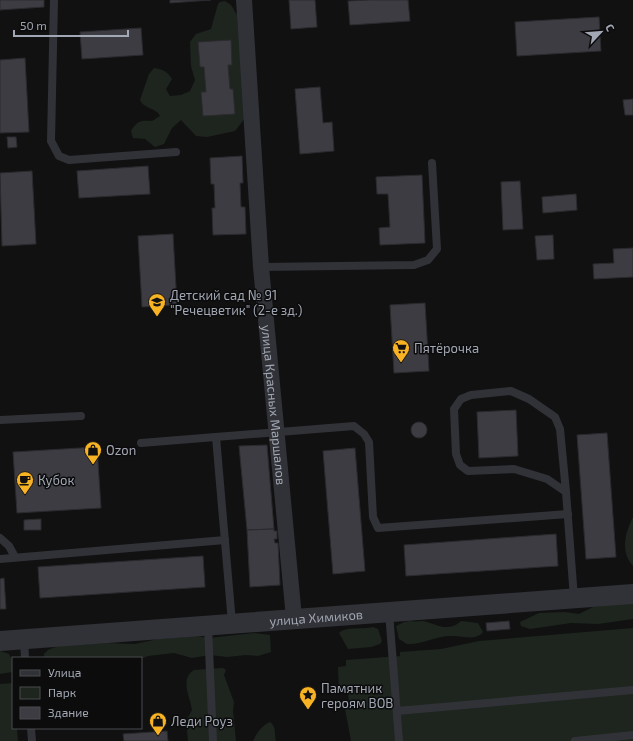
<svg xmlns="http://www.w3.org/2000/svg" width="633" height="741" font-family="'Exo 2',sans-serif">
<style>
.green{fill:#1d251e}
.building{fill:#3c3c42;stroke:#2b2a2e}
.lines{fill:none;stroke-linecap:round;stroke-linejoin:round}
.service{stroke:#313237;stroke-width:8}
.minor{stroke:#313237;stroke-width:16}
.tertiary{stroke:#313237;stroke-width:20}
.labels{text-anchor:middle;stroke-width:3;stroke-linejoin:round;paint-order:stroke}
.poi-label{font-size:13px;fill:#a1a7b3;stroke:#0c0c0d;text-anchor:start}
.street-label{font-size:13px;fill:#a1a7b3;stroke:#0c0c0d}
</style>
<rect width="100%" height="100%" fill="#111112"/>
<!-- green -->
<g class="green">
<path d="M225,1l6,4 6,10 8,103 -10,13 -28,6 -11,-1 -15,-16 -9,8 -8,16 -9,3 -10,-8 -12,-1 -2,-7c6,-10 10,-11 21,-10l8,-5c-3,-8 -16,-7 -20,-16l9,-26 5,-6c9,1 14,4 18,11l-6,10 4,7 11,-1 9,-4 5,-11 -4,-14 -1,-24 6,-8 15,-5 7,-25 2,-2z"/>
<path d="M633,517v49c-13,-14 -8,-33 0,-49z"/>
<polygon points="617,604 633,604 633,619 598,624 571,623 530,629 521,626 520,622 539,613 565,612 579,614 593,607"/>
<path d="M410,621c5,1 9,0 13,0 14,3 25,12 38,0l17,2 5,9c-7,9 -20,4 -30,4 -16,-1 -30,9 -46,8l-8,-5 -3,-13 8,-4z"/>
<path d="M373,627l5,2 4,12 -2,3 -9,3 -23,2 -9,-16c7,-7 24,-3 34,-6z"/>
<polygon points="633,628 633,741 351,741 345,709 349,705 348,690 339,691 338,667 346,666 346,660 400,656 400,652 441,649 479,641"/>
<polygon points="254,633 270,635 271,652 258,656 246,655 227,657 210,655 192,658 174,653 148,656 141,659 44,658 44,654 48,650 58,646 106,643 135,644 158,639 197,636 209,638"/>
<polygon points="0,651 9,654 13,662 12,672 0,674"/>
<path d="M223,668l3,2 -2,5 10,27 -1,9 3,30h-48l-2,-20 6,-11c-1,-12 -13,-31 2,-40z"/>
<polygon points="13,683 13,728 17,728 18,741 0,741 0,684"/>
<path d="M270,722c7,5 4,12 6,19h-23c3,-7 9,-16 17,-19z"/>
</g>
<!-- building -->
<g class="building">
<polygon points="0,0 44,0 44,7 0,10"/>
<polygon points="170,0 211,0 170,3"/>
<polygon points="289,0 315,0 317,27 291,29"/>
<polygon points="369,0 408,0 410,21 350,25 348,1"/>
<polygon points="599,17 601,51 517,56 515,22"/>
<polygon points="141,28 143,55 82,59 80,32"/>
<polygon points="231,40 232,65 228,65 230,89 233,89 235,114 203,116 201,92 206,92 204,67 200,67 198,42"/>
<polygon points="25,58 29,132 0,133 0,60"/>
<polygon points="320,87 323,123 332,122 334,151 300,154 295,89"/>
<polygon points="633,99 633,115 625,115 623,100"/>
<polygon points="7,137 16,137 17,147 8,148"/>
<polygon points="242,156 243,183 240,183 241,207 245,207 246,234 213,235 212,208 215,208 214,184 211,184 210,158"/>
<polygon points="148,166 150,194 79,198 77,171"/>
<polygon points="32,171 36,244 2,246 0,173"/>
<polygon points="422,175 425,243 380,245 379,228 390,227 388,194 377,194 376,177"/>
<polygon points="520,181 523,229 503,230 501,182"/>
<polygon points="576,194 577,210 543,213 542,197"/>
<polygon points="173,234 177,305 142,307 138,236"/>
<polygon points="553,235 554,259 537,260 535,236"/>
<polygon points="633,248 633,277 594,279 593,264 614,263 613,249"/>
<polygon points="425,303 429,371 394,373 390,305"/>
<polygon points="516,410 518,456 479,458 477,412"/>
<circle cx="419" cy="430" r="8"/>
<polygon points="607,433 616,557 586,559 577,435"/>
<polygon points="267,445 274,529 247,530 239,446"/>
<polygon points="97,447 101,508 17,513 13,452"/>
<polygon points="355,448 365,571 333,574 323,451"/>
<polygon points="41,519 41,530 24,530 24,520"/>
<polygon points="274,529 274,531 277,531 277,539 274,539 275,543 278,543 280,585 250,587 247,530"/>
<polygon points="556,534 558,566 406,576 404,545"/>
<polygon points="203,556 205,587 40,598 38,567"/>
<polygon points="4,578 6,609 0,609 0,579"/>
<polygon points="509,621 510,629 487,631 486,623"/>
<polygon points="167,731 168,741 124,741 123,734"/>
</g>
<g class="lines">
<!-- service -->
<g class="service">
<polyline points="54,0 51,141 59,156 69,160 176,152"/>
<polyline points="261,267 414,265 428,260 437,249 432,163"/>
<polyline points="0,420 81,416"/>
<polyline points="216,437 232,623"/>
<polyline points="141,443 354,426 364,434 369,442 373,517 378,528 568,514"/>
<polyline points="566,492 547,479 514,469 468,471 460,465 456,454 454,409 461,399 471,395 511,391 529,399 555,417 560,429 566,492 574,598"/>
<polyline points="0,538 9,546 15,557"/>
<polyline points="0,559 225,540"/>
<polyline points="389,612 399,741"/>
<polyline points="208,626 213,741"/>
<polyline points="24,640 25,658"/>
<polyline points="397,711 633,690"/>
<polyline points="31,728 32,741"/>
<polyline points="575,741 633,735"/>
</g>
<!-- minor -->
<path class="minor" id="s1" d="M244,0l17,267 33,351"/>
<!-- tertiary -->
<path class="tertiary" id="s2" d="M0,641l633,-47"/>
</g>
<!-- icons -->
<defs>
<g id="school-pin" transform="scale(0.9)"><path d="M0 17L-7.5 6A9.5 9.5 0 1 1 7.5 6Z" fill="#f7b323" stroke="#0c0c0d"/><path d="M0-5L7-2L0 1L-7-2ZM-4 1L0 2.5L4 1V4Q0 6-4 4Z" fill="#111"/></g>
<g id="supermarket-pin" transform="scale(0.9)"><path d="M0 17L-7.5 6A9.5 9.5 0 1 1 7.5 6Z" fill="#f7b323" stroke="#0c0c0d"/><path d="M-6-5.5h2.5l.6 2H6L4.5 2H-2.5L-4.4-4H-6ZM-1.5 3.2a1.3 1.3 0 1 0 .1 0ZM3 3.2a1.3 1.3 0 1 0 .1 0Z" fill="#111"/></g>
<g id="shop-pin" transform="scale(0.9)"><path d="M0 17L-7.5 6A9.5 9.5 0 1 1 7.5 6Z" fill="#f7b323" stroke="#0c0c0d"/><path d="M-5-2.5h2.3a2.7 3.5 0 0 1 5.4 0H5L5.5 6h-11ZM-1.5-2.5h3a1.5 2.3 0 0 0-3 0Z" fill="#111"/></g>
<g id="cafe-pin" transform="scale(0.9)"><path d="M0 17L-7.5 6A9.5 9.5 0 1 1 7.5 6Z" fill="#f7b323" stroke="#0c0c0d"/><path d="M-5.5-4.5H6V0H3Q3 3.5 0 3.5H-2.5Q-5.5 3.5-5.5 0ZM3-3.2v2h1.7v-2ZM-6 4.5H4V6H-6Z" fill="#111"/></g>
<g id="sight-pin" transform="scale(0.9)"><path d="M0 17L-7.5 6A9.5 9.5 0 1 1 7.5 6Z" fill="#f7b323" stroke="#0c0c0d"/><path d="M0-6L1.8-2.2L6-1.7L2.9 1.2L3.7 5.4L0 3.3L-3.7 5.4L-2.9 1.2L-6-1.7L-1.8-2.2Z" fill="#111"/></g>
</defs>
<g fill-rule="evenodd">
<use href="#school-pin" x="157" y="302"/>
<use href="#supermarket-pin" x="401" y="348"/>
<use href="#shop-pin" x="93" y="450"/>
<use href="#cafe-pin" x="25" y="480"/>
<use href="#sight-pin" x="308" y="695"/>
<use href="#shop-pin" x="158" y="721"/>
</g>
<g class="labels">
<!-- poi labels -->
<g class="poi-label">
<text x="170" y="300">Детский сад № 91<tspan x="170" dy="15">"Речецветик" (2-е зд.)</tspan></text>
<text x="414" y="353">Пятёрочка</text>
<text x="106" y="455">Ozon</text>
<text x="38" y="485">Кубок</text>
<text x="321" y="693">Памятник<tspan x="321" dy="15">героям ВОВ</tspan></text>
<text x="171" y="726">Леди Роуз</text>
</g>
<!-- street labels -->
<g class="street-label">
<text dy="5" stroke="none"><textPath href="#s1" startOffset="406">улица Красных Маршалов</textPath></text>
<text dy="5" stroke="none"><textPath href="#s2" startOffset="317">улица Химиков</textPath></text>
</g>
</g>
<!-- legend -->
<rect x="12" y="657" width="130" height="72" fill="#0c0c0d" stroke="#484a4f"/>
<rect x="20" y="670" width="20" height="6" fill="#313237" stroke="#484a4f"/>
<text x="48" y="677" font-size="12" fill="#a1a7b3">Улица</text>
<rect x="20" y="687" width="20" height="12" fill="#1d251e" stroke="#484a4f"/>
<text x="48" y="697" font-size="12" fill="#a1a7b3">Парк</text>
<rect x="20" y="707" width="20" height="12" fill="#3c3c42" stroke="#484a4f"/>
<text x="48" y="717" font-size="12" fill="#a1a7b3">Здание</text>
<!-- north arrow -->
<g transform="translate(601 32) rotate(64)" stroke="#0c0c0d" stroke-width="3" paint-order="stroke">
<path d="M0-3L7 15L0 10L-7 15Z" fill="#a1a7b3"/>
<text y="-6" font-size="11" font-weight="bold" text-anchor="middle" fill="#a1a7b3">С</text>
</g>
<!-- scale -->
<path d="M14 30v6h114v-6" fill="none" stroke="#a1a7b3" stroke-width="2"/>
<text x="20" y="30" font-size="12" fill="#a1a7b3" stroke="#0c0c0d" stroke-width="3" paint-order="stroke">50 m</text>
</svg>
